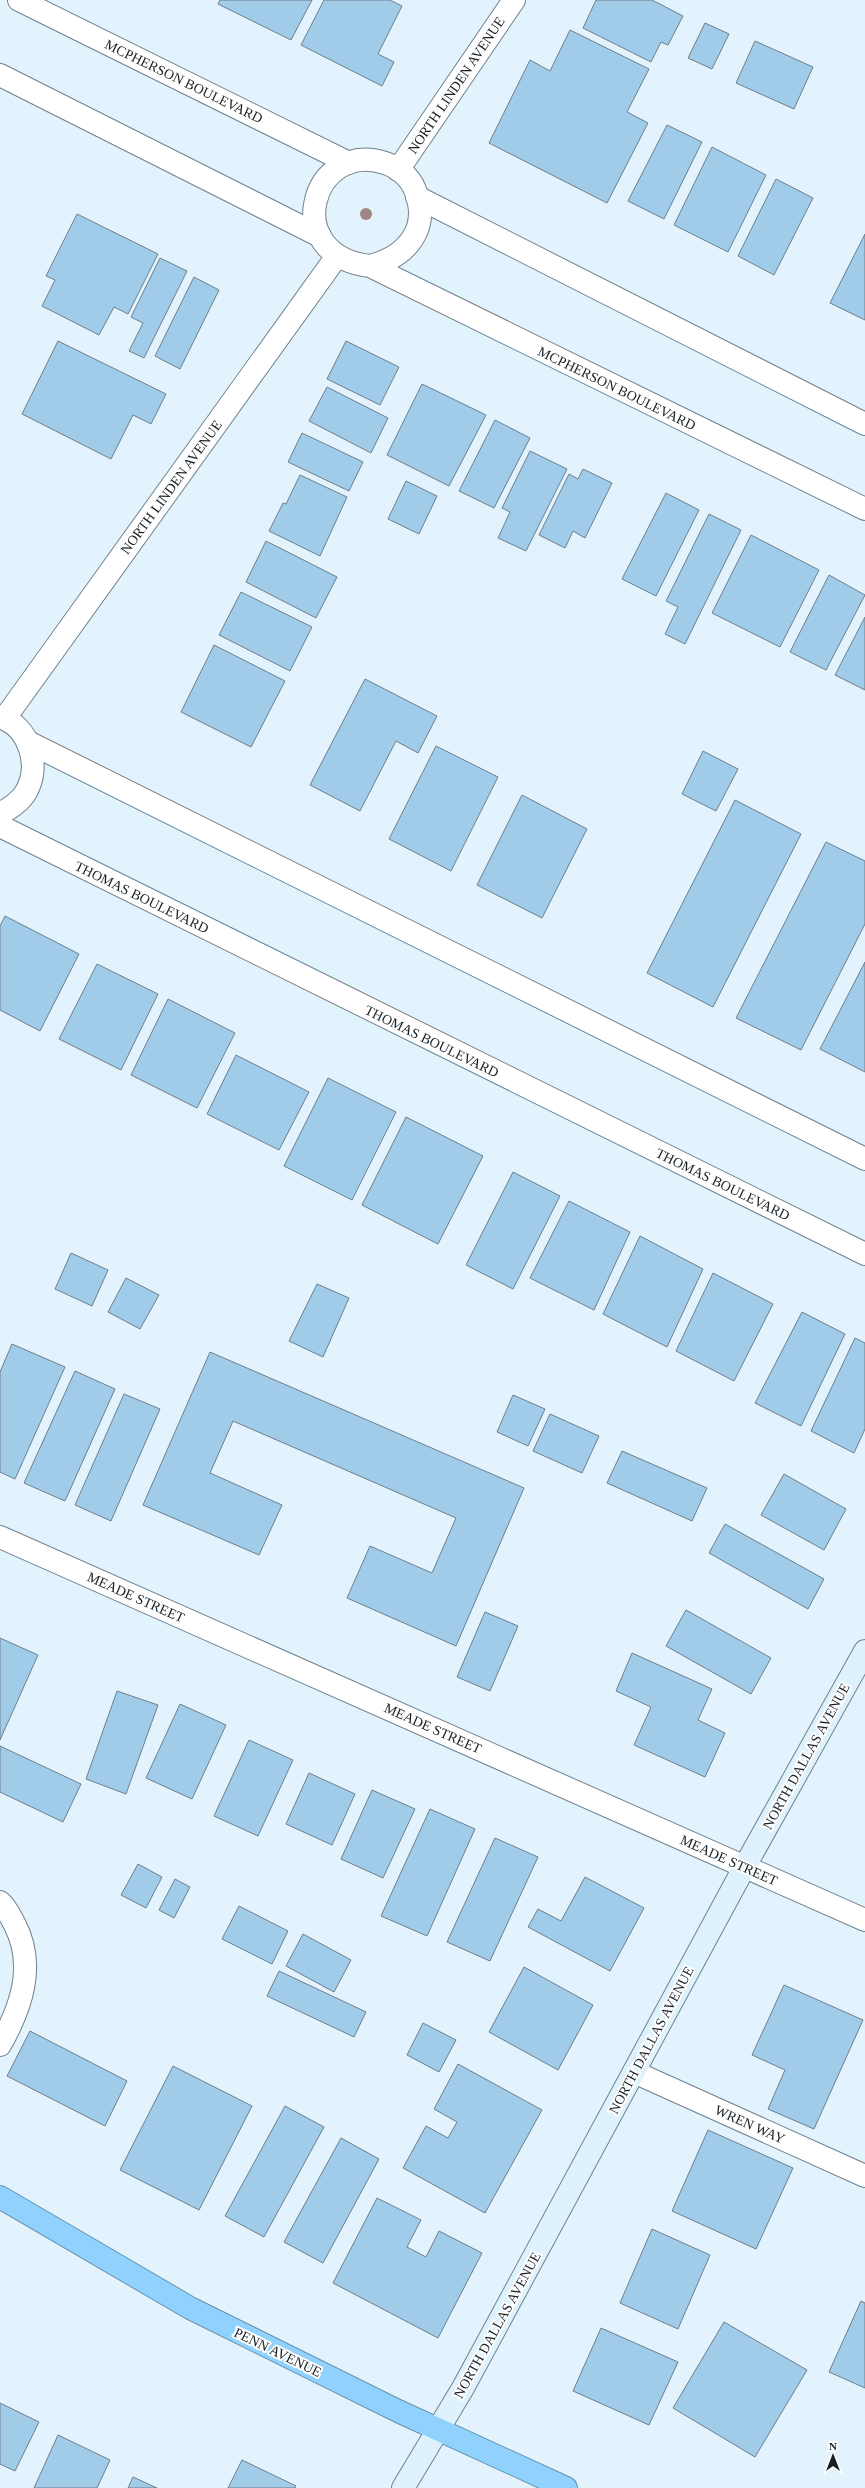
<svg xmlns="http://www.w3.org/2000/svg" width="865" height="2488" font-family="'Times New Roman',serif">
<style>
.building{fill:#a0cbe9;stroke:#6d7f8c}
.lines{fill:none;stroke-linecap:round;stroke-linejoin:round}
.lane-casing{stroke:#70828f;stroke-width:24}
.street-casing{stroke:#70828f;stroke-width:24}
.secondary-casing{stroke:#70828f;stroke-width:24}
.highway-casing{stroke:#6694b1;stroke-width:24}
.lane{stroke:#fff;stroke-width:22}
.street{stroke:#fff;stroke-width:22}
.secondary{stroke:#def2fe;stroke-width:22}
.highway{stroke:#90d2fd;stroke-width:22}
.tree{fill:#a08683}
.labels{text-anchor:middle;stroke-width:4;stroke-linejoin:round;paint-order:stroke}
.street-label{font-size:14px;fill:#192025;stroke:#fefefe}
</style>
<rect width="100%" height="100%" fill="#e3f3fe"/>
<!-- building -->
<g class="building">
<polygon points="220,0 312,0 291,40 218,4"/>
<polygon points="324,0 390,0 402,6 378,54 394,62 382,86 301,45"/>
<polygon points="596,0 652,0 683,16 668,45 661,42 651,62 583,28"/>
<polygon points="705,23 729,34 712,69 688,58"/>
<polygon points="570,30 649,69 627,112 648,123 607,203 489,143 530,60 550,71"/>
<polygon points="755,41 813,67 794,109 736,83"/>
<polygon points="667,125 702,142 664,219 628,201"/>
<polygon points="712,147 766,175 728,252 674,225"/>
<polygon points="776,179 813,198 774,275 738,256"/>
<polygon points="77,214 158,254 128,314 114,307 99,335 42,306 55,280 46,276"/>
<polygon points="865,234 865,320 830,303"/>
<polygon points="160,258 187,271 144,358 129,351 143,323 131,317"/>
<polygon points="194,277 219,290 180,369 155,356"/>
<polygon points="58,341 166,394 151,424 133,415 111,459 22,414"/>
<polygon points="346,341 399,367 380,405 327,379"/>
<polygon points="422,384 486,415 449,486 387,455"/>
<polygon points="327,387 388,418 371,453 309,421"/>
<polygon points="495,420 530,438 494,508 459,491"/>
<polygon points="302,433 363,462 349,491 288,462"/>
<polygon points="530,451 567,469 526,551 498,538 510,512 502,508"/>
<polygon points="583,469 612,483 585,538 573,531 565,548 539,535 569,474 578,479"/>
<polygon points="300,475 347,497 320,556 269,531 283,503 286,504"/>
<polygon points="406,481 437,496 419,534 388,519"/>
<polygon points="666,493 699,510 656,596 622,579"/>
<polygon points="709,514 741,530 685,644 665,634 678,607 666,601"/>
<polygon points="751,535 819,570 780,647 712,613"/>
<polygon points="266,541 337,577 316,618 246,582"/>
<polygon points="829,575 865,595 826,670 790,652"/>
<polygon points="241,592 312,627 290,671 219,635"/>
<polygon points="865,617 865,690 835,675"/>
<polygon points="214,645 285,681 251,747 181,712"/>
<polygon points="365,679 437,716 418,753 396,741 360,811 310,785"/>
<polygon points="436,746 498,777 451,871 389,839"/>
<polygon points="703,751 738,769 716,811 682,794"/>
<polygon points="522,795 587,829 542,918 477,885"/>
<polygon points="735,800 801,834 713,1007 647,973"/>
<polygon points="826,842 865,861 865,924 801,1050 736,1018"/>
<polygon points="5,916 79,954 40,1031 0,1010 0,926"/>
<polygon points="865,962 865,1072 820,1049"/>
<polygon points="97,964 158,994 121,1070 59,1039"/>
<polygon points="168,999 235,1033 197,1108 131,1075"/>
<polygon points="236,1055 309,1092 279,1150 207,1114"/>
<polygon points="328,1078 396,1112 352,1200 284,1166"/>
<polygon points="406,1117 483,1156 438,1244 362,1205"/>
<polygon points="513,1172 560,1196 513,1289 466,1265"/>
<polygon points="569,1201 630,1232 594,1310 530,1278"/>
<polygon points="640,1236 703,1269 667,1347 603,1314"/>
<polygon points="71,1253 108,1270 92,1306 55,1289"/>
<polygon points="713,1273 773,1304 734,1381 676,1351"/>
<polygon points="126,1278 159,1295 140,1329 108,1312"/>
<polygon points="317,1284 349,1298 323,1357 289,1341"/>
<polygon points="802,1312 845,1334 801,1426 755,1403"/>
<polygon points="855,1338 865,1343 865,1429 854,1453 811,1431"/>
<polygon points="12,1344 65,1367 15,1479 0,1472 0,1372"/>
<polygon points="210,1352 524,1488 456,1646 347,1598 370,1546 432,1573 456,1518 233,1421 210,1473 282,1505 259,1555 143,1505"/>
<polygon points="75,1371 115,1389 65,1501 24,1483"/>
<polygon points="124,1394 160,1409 111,1521 75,1505"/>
<polygon points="513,1395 545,1409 528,1446 497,1432"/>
<polygon points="550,1414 599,1436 582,1473 533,1451"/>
<polygon points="622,1451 707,1488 692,1521 607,1483"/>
<polygon points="784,1474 846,1509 824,1550 761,1515"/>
<polygon points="725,1524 824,1579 808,1609 709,1553"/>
<polygon points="686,1610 771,1658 751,1694 666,1646"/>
<polygon points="485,1612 518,1626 490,1691 457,1677"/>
<polygon points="0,1638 38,1655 0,1740"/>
<polygon points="632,1653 712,1689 698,1720 725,1733 705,1777 634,1745 651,1707 616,1691"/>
<polygon points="117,1691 158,1705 126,1794 86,1779"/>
<polygon points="180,1704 226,1725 192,1799 146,1778"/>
<polygon points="249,1740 293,1760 258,1836 214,1816"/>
<polygon points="0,1746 81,1784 63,1822 0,1792"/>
<polygon points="309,1773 355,1794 332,1845 286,1824"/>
<polygon points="372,1790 415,1809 383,1878 341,1859"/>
<polygon points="430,1809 475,1829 427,1936 381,1916"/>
<polygon points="495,1838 538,1857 490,1961 447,1942"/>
<polygon points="138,1864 162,1877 146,1908 121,1895"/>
<polygon points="585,1877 644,1908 610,1971 528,1927 538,1909 561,1921"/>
<polygon points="175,1879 190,1887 174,1918 159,1910"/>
<polygon points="239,1906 288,1931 272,1964 222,1939"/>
<polygon points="303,1934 351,1960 334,1992 286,1966"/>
<polygon points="524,1967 593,2005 558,2070 489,2032"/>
<polygon points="279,1971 366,2012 354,2037 267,1996"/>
<polygon points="784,1985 863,2020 814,2129 768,2109 785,2070 752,2055"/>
<polygon points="423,2023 456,2040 439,2072 407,2055"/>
<polygon points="30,2031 127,2081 105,2126 7,2076"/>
<polygon points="458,2064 542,2110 485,2213 403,2168 426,2126 448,2138 457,2122 434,2109"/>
<polygon points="173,2066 252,2106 199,2210 120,2170"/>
<polygon points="285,2106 324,2127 264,2237 225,2216"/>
<polygon points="708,2130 793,2168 756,2249 672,2211"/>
<polygon points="341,2138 379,2159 323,2263 284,2242"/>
<polygon points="377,2198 421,2220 407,2247 426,2257 439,2231 482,2253 438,2338 333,2283"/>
<polygon points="652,2229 710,2255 678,2329 620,2303"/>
<polygon points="861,2301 865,2303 865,2388 829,2372"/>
<polygon points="724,2322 807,2370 755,2457 673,2408"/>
<polygon points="601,2328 678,2362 649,2425 573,2391"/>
<polygon points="0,2403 39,2422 15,2471 0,2464"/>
<polygon points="58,2435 110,2460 97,2488 34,2488"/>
<polygon points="242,2460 296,2486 295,2488 228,2488"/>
<polygon points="133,2477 157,2488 128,2488"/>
</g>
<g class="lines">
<!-- lane casing -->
<g class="lane-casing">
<g id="lane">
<path d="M0,1902c7,6 10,14 15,23 21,41 6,83 -15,120"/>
<polyline points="634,2072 865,2176"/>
</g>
</g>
<!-- street casing -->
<g class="street-casing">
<g id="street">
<polyline points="19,0 349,163"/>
<polyline points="0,75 320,236"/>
<polyline points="398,170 514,0"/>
<polyline points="417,197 865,424"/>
<path d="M370,266c36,-9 61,-37 45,-76 -5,-13 -17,-23 -30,-27 -73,-24 -107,92 -15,103l495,243"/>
<path d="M0,717c30,10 41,49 26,75 -6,10 -16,16 -26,22"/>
<polyline points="5,718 337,256"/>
<polyline points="28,742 865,1159"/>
<polyline points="0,826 865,1254"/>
<polyline points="0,1537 865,1920"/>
</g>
</g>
<!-- secondary casing -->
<g class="secondary-casing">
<polyline id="secondary" points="403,2488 463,2388 745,1866 865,1651"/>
</g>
<!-- highway casing -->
<g class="highway-casing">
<polyline id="highway" points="0,2197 190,2308 398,2411 566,2488"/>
</g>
<!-- lane -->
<use href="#lane" class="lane"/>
<!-- street -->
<use href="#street" class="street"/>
<!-- secondary -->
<use href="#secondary" class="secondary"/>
<!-- highway -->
<use href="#highway" class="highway"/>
</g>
<!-- trees -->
<circle class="tree" cx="366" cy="214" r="6"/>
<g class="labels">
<!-- street labels -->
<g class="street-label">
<text transform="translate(184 81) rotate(26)" y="5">MCPHERSON BOULEVARD</text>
<text transform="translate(456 85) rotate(-56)" y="5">NORTH LINDEN AVENUE</text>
<text transform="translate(617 388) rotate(26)" y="5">MCPHERSON BOULEVARD</text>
<text transform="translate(171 487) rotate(-54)" y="5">NORTH LINDEN AVENUE</text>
<text transform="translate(142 897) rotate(26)" y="5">THOMAS BOULEVARD</text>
<text transform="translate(432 1041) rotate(26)" y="5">THOMAS BOULEVARD</text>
<text transform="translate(723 1184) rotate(26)" y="5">THOMAS BOULEVARD</text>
<text transform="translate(136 1597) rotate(24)" y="5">MEADE STREET</text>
<text transform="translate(433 1728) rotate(24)" y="5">MEADE STREET</text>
<text transform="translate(806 1756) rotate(-61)" y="5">NORTH DALLAS AVENUE</text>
<text transform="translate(729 1860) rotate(24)" y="5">MEADE STREET</text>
<text transform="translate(651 2040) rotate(-62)" y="5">NORTH DALLAS AVENUE</text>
<text transform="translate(750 2124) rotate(24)" y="5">WREN WAY</text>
<text transform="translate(497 2325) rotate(-61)" y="5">NORTH DALLAS AVENUE</text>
<text transform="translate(278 2352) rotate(26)" y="5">PENN AVENUE</text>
</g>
</g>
<!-- north arrow -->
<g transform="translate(833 2456)" stroke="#fefefe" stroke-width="3" paint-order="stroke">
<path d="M0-3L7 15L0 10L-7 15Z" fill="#192025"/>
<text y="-6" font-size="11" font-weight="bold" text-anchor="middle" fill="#192025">N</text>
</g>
</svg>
